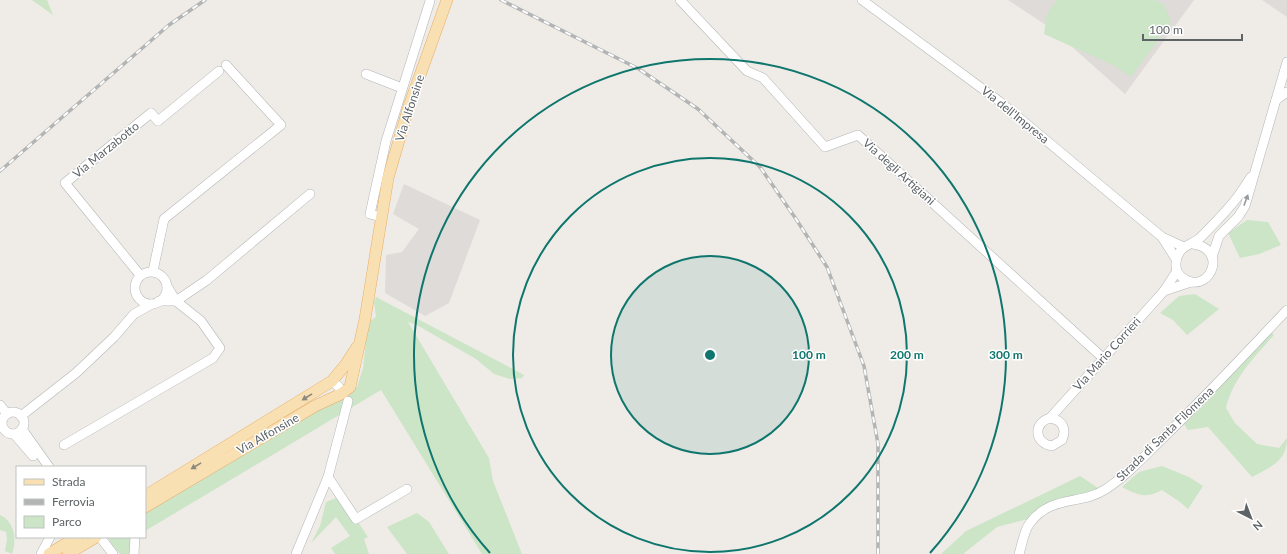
<svg xmlns="http://www.w3.org/2000/svg" width="1287" height="554" font-family="Lato,sans-serif">
<style>
.industrial{fill:#dedbd9}
.green{fill:#cbe5c6}
.lines{fill:none;stroke-linecap:round;stroke-linejoin:round}
.minor-casing{stroke:#b2b5b8;stroke-width:10}
.major-casing{stroke:#e8ac68;stroke-width:12}
.minor{stroke:#fff;stroke-width:9}
.major{stroke:#f9e0b2;stroke-width:11}
.rail-casing{stroke:#b3b4b4;stroke-width:3.5}
.rail{stroke:#fff;stroke-width:2;stroke-dasharray:6;stroke-linecap:butt}
.oneway{fill:#969a9c}
.oneway2{fill:#8c887d}
.ring{fill:none;stroke:#0f766e;stroke-width:2}
.labels{text-anchor:middle;stroke-width:3;stroke-linejoin:round;paint-order:stroke}
.street-label{font-size:12px;fill:#5e6366;stroke:#fff}
.centre{fill:#0f766e;stroke:#fff;stroke-width:2}
.ring-label{font-size:12px;text-anchor:middle;font-weight:bold;fill:#0f766e;stroke:#fff;stroke-width:3;stroke-linejoin:round;paint-order:stroke}
</style>
<rect width="100%" height="100%" fill="#efece7"/>
<!-- industrial -->
<g class="industrial">
<polygon points="1008,0 1194,0 1125,94 1052,29"/>
<polygon points="1262,0 1287,0 1287,17"/>
<polygon points="404,184 480,220 449,303 425,316 385,293 386,255 402,252 419,229 393,214"/>
</g>
<!-- green -->
<g class="green">
<polygon points="32,0 47,0 53,15"/>
<polygon points="1057,0 1154,0 1164,4 1171,22 1131,77 1113,65 1044,34 1047,14"/>
<polygon points="1247,220 1268,222 1281,245 1259,254 1240,258 1228,233"/>
<polygon points="1195,294 1219,309 1187,335 1173,320 1160,313 1179,296"/>
<polygon points="376,297 524,375 522,378 510,379 494,374 476,359 415,324 408,322 489,458 493,481 522,554 482,554 381,390 145,531 145,512 218,466 357,387 363,368 368,322 376,317 374,302"/>
<path d="M1268,329l6,6c-20,23 -41,43 -48,73l9,15 22,21 22,4 8,-10c0,24 -17,29 -35,39l-44,-50 -20,3 -4,-6 19,-18 16,-21z"/>
<path d="M1162,466l27,11 14,9 -15,23 -8,-7 -18,-12c-16,9 -25,5 -40,-3l17,-15z"/>
<polygon points="1080,476 1098,488 1089,495 1032,518 997,527 963,554 941,554 966,531"/>
<polygon points="336,498 356,519 368,537 364,539 369,554 335,554 331,548 350,536 336,517 311,543 320,526 326,502"/>
<polygon points="417,513 429,522 449,554 407,554 387,527"/>
<path d="M0,515c15,7 17,25 12,39l-7,-3 2,-12 -1,-7 -6,-2z"/>
<polygon points="108,537 136,537 130,540 140,554 120,554 112,545"/>
</g>
<g class="lines">
<!-- minor casing -->
<g class="minor-casing">
<g id="minor">
<polyline points="680,0 747,71 763,78 825,147 858,135 1103,358"/>
<polyline points="862,0 999,101 1162,237 1184,247"/>
<polyline points="366,74 402,88"/>
<polyline points="1276,100 1287,92"/>
<polyline points="381,217 370,214 386,141 430,1"/>
<polyline points="1162,237 1176,259"/>
<path d="M1193,244c35,5 18,46 -5,37 -4,-2 -9,-5 -11,-10 -2,-5 -1,-13 2,-18 4,-8 14,-9 21,-15 13,-13 28,-28 39,-43 4,-6 8,-12 12,-18"/>
<polyline points="1212,257 1219,236 1238,217 1245,206 1287,62"/>
<polyline points="153,271 164,219 281,125 226,65"/>
<circle cx="151" cy="288" r="16"/>
<polyline points="140,275 65,183 151,113 158,121 219,71"/>
<polyline points="1164,291 1191,282"/>
<polyline points="159,301 176,301 207,280 310,194"/>
<polyline points="332,381 339,387 341,394"/>
<polyline points="0,405 7,414"/>
<circle cx="13" cy="423" r="11"/>
<polyline points="21,416 76,373 114,337 134,314 152,304"/>
<path d="M1050,418c12,2 17,10 12,22l-10,6c-18,-3 -19,-23 -2,-28l114,-127 13,-20"/>
<polyline points="22,429 49,467"/>
<polyline points="14,434 33,456"/>
<polyline points="64,445 213,358 220,348 201,321 176,301 167,286"/>
<polyline points="328,477 356,519 407,489"/>
<polyline points="100,537 113,554"/>
<polyline points="41,554 50,537"/>
<polyline points="134,554 135,537"/>
<polyline points="296,554 328,477 348,401"/>
<path d="M1019,554c3,-9 5,-24 11,-31 22,-29 50,-17 76,-34 23,-15 41,-36 61,-55 41,-40 80,-82 120,-124"/>
</g>
</g>
<!-- major casing -->
<g class="major-casing">
<g id="major">
<polyline points="145,496 332,381 346,364 357,347"/>
<polyline points="145,507 315,406 341,394 350,387 365,319 388,178 409,106 447,0"/>
<polyline points="49,554 77,537"/>
<polyline points="68,554 96,537"/>
</g>
</g>
<!-- minor -->
<use href="#minor" class="minor"/>
<!-- major -->
<use href="#major" class="major"/>
<!-- rail casing -->
<g class="rail-casing">
<g id="rail">
<polyline points="501,0 639,69 698,109 760,167 796,219 827,267 864,366 878,444 878,554"/>
<polyline points="0,171 169,25 205,0"/>
</g>
</g>
<!-- rail -->
<use href="#rail" class="rail"/>
</g>
<!-- one-way arrows -->
<defs><path id="oneway-solid" d="M-6-.8H1V-3.2L6.5 0L1 3.2V.8H-6Z"/></defs>
<use class="oneway" href="#oneway-solid" transform="translate(1246 200) rotate(-70)"/>
<g class="oneway2">
<use href="#oneway-solid" transform="translate(307 397) rotate(148)"/>
<use href="#oneway-solid" transform="translate(196 466) rotate(149)"/>
</g>
<!-- distance rings -->
<circle cx="710" cy="355" r="99" fill="#0f766e" fill-opacity=".12"/>
<g class="ring">
<circle cx="710" cy="355" r="99"/>
<circle cx="710" cy="355" r="197"/>
<path d="M490 553A296 296 0 1 1 930 553"/>
</g>
<g class="labels">
<!-- street labels -->
<g class="street-label">
<text transform="translate(410 108) rotate(-72)" y="4">Via Alfonsine</text>
<text transform="translate(1015 115) rotate(39)" y="4">Via dell'Impresa</text>
<text transform="translate(106 150) rotate(-39)" y="4">Via Marzabotto</text>
<text transform="translate(899 172) rotate(42)" y="4">Via degli Artigiani</text>
<text transform="translate(1107 354) rotate(-48)" y="4">Via Mario Corrieri</text>
<text transform="translate(268 434) rotate(-30)" y="4">Via Alfonsine</text>
<text transform="translate(1165 434) rotate(-44)" y="4">Strada di Santa Filomena</text>
</g>
</g>
<circle cx="710" cy="355" r="6" class="centre"/>
<g class="ring-label">
<text x="809" y="359">100 m</text>
<text x="907" y="359">200 m</text>
<text x="1006" y="359">300 m</text>
</g>
<!-- legend -->
<rect x="16" y="466" width="130" height="72" fill="#ffffff" stroke="#bfc1c2"/>
<rect x="24" y="479" width="20" height="6" fill="#f9e0b2" stroke="#bfc1c2"/>
<text x="52" y="486" font-size="12" fill="#5e6366">Strada</text>
<rect x="24" y="499" width="20" height="6" fill="#b3b4b4" stroke="#bfc1c2"/>
<text x="52" y="506" font-size="12" fill="#5e6366">Ferrovia</text>
<rect x="24" y="516" width="20" height="12" fill="#cbe5c6" stroke="#bfc1c2"/>
<text x="52" y="526" font-size="12" fill="#5e6366">Parco</text>
<!-- north arrow -->
<g transform="translate(1251 518) rotate(138)" stroke="#ffffff" stroke-width="3" paint-order="stroke">
<path d="M0-3L7 15L0 10L-7 15Z" fill="#5e6366"/>
<text y="-6" font-size="11" font-weight="bold" text-anchor="middle" fill="#5e6366">N</text>
</g>
<!-- scale -->
<path d="M1143 34v6h99v-6" fill="none" stroke="#5e6366" stroke-width="2"/>
<text x="1149" y="34" font-size="12" fill="#5e6366" stroke="#ffffff" stroke-width="3" paint-order="stroke">100 m</text>
</svg>
